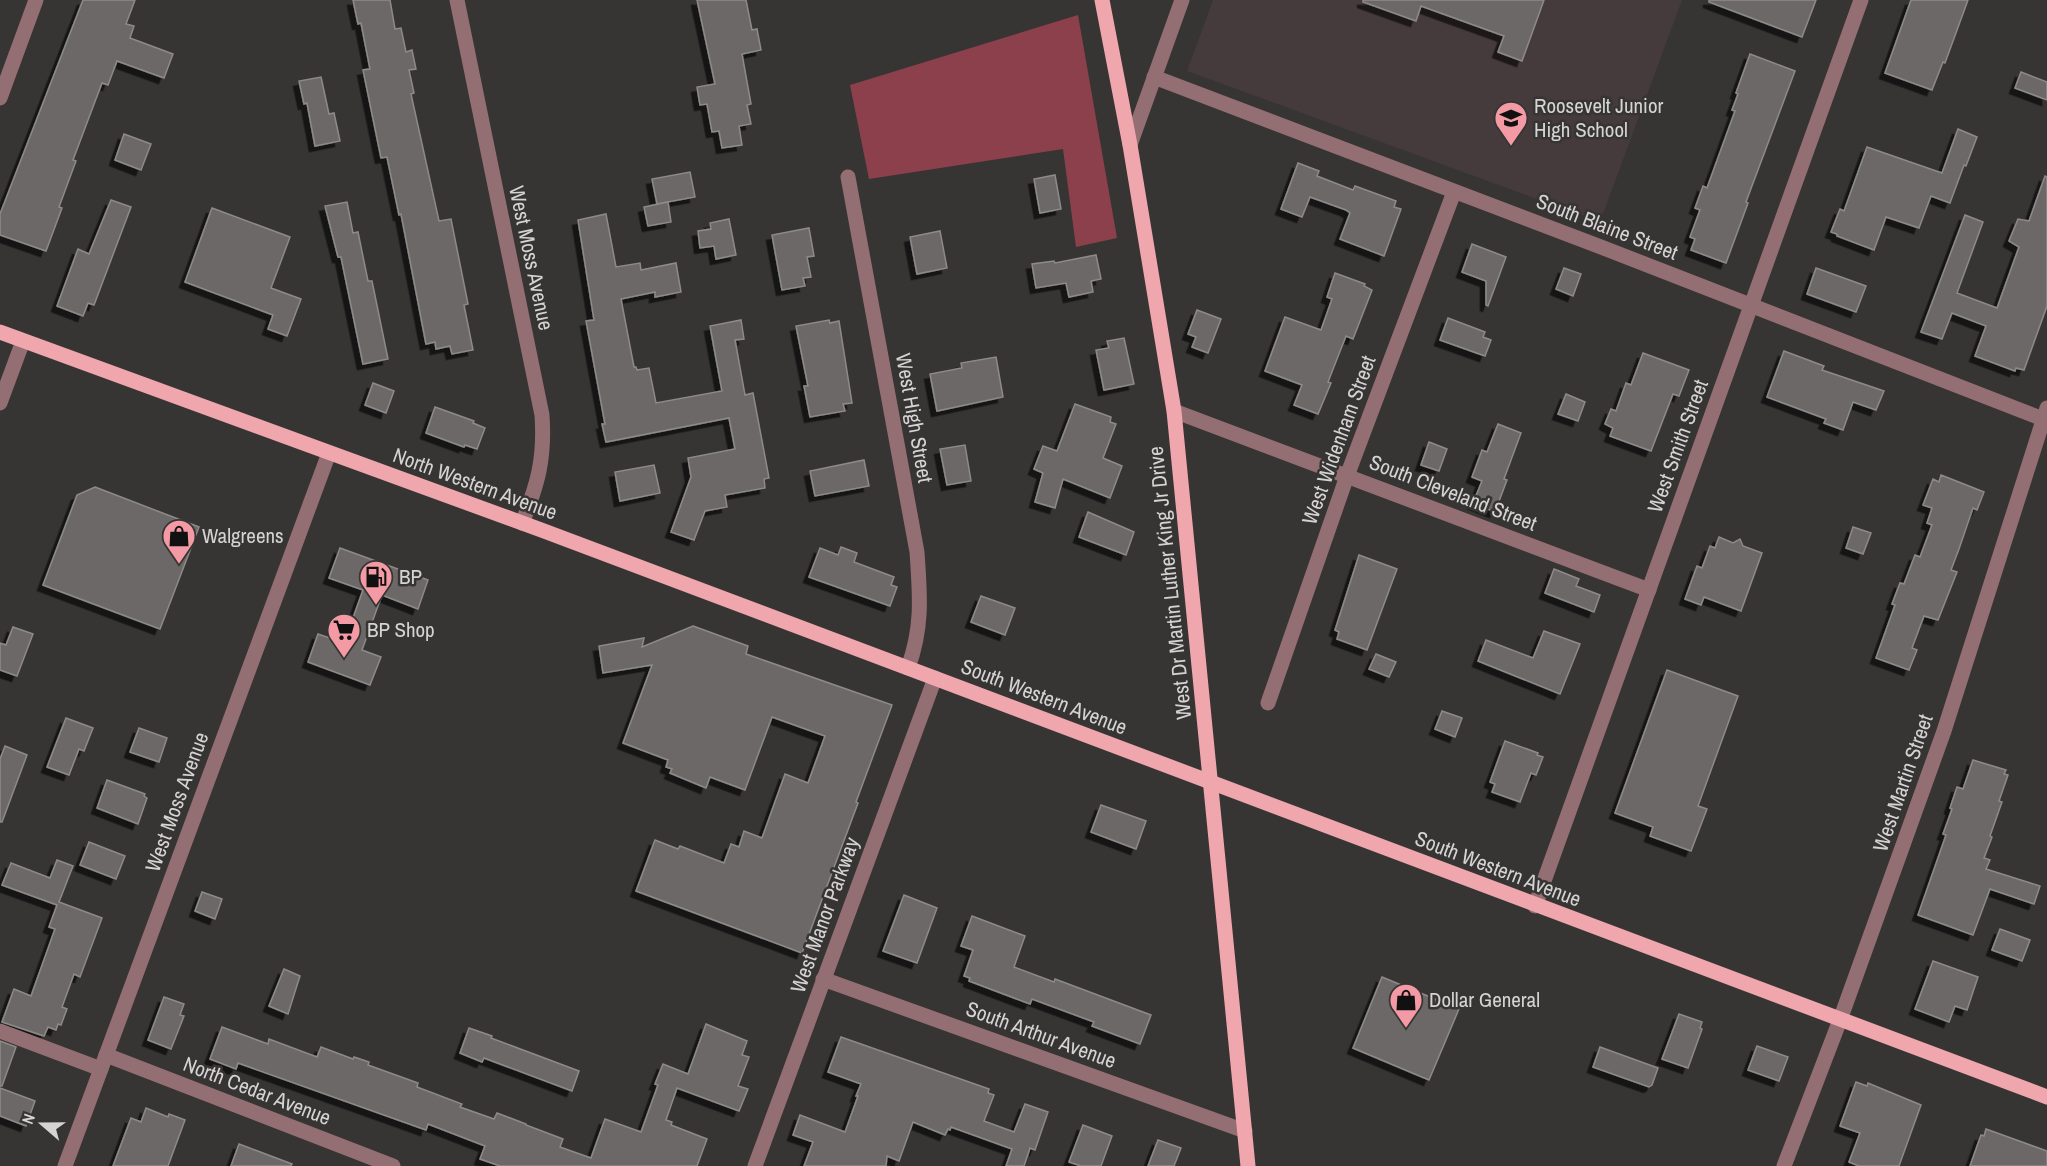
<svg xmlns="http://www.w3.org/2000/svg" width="2047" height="1166" font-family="'Archivo Narrow',sans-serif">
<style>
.built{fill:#463b3c}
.forest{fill:#8c404b}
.building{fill:#6c6768;stroke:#8e8a8a;stroke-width:1.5;filter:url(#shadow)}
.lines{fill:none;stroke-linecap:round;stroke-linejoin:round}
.minor{stroke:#936e72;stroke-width:15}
.major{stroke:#f0a6ad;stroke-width:15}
.labels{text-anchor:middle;stroke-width:5;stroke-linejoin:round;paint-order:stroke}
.poi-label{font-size:21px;fill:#d5d3d3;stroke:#373434;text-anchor:start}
.street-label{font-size:21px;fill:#d5d3d3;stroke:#373434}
</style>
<defs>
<filter id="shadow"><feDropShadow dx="-5.5" dy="5.5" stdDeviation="0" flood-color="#0009"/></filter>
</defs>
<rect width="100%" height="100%" fill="#373434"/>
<!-- built -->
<polygon class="built" points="1213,0 1682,0 1600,222 1187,71"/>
<!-- forest -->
<polygon class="forest" points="1078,15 1117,238 1076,247 1063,149 869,179 850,85"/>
<!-- building -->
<g class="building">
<polygon points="83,0 135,0 126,24 134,26 130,38 173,54 164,78 117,61 108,85 102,83 73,160 76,161 59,207 62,208 46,251 0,235 0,214"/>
<polygon points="353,0 390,0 395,29 401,28 406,52 412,50 416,69 409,70 414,93 411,94 439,221 451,219 468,304 464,305 473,350 452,354 450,346 436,349 435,342 426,344 401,214 399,215 387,157 381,158 363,70 370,69 361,23 358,24"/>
<polygon points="697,0 746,0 752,30 757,29 761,50 742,54 751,104 747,105 751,124 739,126 742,145 722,148 719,131 712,132 707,104 700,105 697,87 715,84"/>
<polygon points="1363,0 1544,0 1522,61 1498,52 1504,36 1421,6 1416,21 1363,2"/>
<polygon points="1709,0 1816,0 1802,37 1709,2"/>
<polygon points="1911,0 1968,0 1945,63 1943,62 1932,90 1885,73"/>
<polygon points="1750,54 1795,71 1746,202 1748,203 1726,263 1691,250 1695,239 1690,237 1700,210 1695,208 1703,186 1707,188 1735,111 1732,110 1738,94 1736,93"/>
<polygon points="2021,72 2047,82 2047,100 2015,88"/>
<polygon points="321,77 329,114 334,113 340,141 315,146 307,103 304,104 299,81"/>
<polygon points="1958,129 1977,137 1966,166 1964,165 1950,203 1931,196 1919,228 1886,217 1874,250 1837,236 1837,234 1831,232 1840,209 1844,211 1867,147 1942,173"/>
<polygon points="124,134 151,144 141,170 115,160"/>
<polygon points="1298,163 1319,171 1317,176 1353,190 1355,186 1396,201 1394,207 1401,209 1384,256 1340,239 1350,213 1346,210 1310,197 1302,217 1281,209"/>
<polygon points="690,172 695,197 657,204 652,179"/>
<polygon points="1055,175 1061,209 1040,213 1034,179"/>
<polygon points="2045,176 2047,177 2047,306 2024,370 2016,368 2015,371 1975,356 1986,326 1952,313 1942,339 1921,332 1965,215 1983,222 1957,293 1997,308 2019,247 2009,241 2018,219 2029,221"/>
<polygon points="111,200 131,207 94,305 88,303 83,316 57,306 78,249 89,254"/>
<polygon points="347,202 353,233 358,232 368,281 372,281 388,359 363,364 341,257 338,257 325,206"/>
<polygon points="668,202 671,222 648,226 644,207"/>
<polygon points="212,208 290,237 271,288 301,299 287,336 268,329 273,315 185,282"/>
<polygon points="606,214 616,267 640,263 641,270 676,263 681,292 655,297 655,292 621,299 634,367 636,367 637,370 649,368 656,403 722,391 710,326 741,320 744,339 735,340 745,395 753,393 769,478 764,479 765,488 725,495 727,507 705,511 694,540 671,532 691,477 688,458 735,449 729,418 606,442 602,424 605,424 586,321 594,320 578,220"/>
<polygon points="729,219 736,255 716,259 714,246 700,248 698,231 711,229 710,223"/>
<polygon points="809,228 814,256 807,257 811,277 803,278 805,286 782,290 772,235"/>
<polygon points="940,231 947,268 917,274 910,237"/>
<polygon points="1472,244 1506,257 1488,306 1486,305 1486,281 1462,272"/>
<polygon points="1096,255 1101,279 1091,281 1093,292 1069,297 1066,283 1036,288 1032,264 1054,261 1055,263"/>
<polygon points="1564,268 1581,274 1573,296 1556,289"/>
<polygon points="1816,268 1866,286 1856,312 1807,294"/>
<polygon points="1335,273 1365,284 1364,286 1372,290 1353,339 1346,336 1328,382 1331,383 1318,414 1294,405 1302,385 1265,371 1285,317 1321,330 1332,299 1327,297"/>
<polygon points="1197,310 1221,319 1208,353 1192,347 1196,337 1188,334"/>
<polygon points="1448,318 1485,332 1483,337 1491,340 1485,356 1440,340"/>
<polygon points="829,320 830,323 839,321 852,403 843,404 845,411 810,417 804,386 808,386 796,326"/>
<polygon points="1124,338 1134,384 1104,390 1096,350 1109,348 1107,341"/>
<polygon points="1784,351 1824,366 1822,370 1884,391 1876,410 1853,402 1843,430 1824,423 1826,419 1767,397"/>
<polygon points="1643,353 1689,370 1679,396 1673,394 1651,451 1610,436 1613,428 1605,424 1611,409 1616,411 1626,383 1631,385"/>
<polygon points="996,357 1003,397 937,411 930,374 962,368 961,363"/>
<polygon points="373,383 394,391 386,413 365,405"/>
<polygon points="1566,394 1585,402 1578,421 1558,414"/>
<polygon points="1075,404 1111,417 1110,422 1116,424 1103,458 1122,466 1110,498 1063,479 1055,508 1035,502 1043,473 1034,469 1043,446 1057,451"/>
<polygon points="435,407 474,421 473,423 485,428 477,449 465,445 464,447 426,433"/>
<polygon points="1498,424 1521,433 1504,479 1507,480 1495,512 1473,503 1482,481 1472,477 1482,450 1487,452"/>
<polygon points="1429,442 1447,449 1439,471 1421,465"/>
<polygon points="965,445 971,481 947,485 940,449"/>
<polygon points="864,460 869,486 815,496 810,471"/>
<polygon points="654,465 660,493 620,501 615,472"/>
<polygon points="1941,475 1984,492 1977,510 1973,508 1959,549 1951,570 1957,572 1938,620 1924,616 1912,648 1917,650 1909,670 1876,658 1895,605 1892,604 1900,583 1904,584 1915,555 1920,557 1932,525 1927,523 1932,508 1923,505 1933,479 1939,482"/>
<polygon points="95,487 199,527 160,629 43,585 77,495"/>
<polygon points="1088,512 1134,532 1126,555 1079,537"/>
<polygon points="1853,527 1871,533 1863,554 1846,548"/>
<polygon points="1719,537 1733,543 1740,539 1743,546 1762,553 1741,611 1704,597 1701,605 1685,599 1697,566 1702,568 1710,546 1715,548"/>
<polygon points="841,547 857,553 854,562 894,577 891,585 897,587 890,606 809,577 820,548 838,555"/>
<polygon points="340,548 428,580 418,609 382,595 362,650 381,657 370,685 308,662 318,634 344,643 363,590 329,578"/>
<polygon points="1359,555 1397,569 1367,650 1337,639 1339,632 1335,630"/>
<polygon points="1554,569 1579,579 1576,586 1600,595 1594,612 1545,593"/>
<polygon points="981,596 1015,608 1005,635 971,622"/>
<polygon points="693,626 748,646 746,654 892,705 856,802 858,803 802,953 636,891 655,840 678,849 680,846 724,863 731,844 739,847 744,831 762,838 785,774 808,783 825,736 772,717 745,790 710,777 706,788 670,773 672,769 666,767 668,760 623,743 652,665 603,673 599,646 644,638 642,647"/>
<polygon points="13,627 33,634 17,676 0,670 0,643 6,645"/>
<polygon points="1544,631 1580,644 1560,694 1478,661 1486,640 1533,658"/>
<polygon points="1376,654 1396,662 1389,677 1369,669"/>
<polygon points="1667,670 1738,696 1698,806 1707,809 1691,851 1650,836 1653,827 1615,813"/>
<polygon points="1442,711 1462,718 1455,737 1435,729"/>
<polygon points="66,718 93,728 84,751 79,749 69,775 47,767"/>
<polygon points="139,728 167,738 159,762 130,752"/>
<polygon points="1505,741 1538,753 1537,755 1543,757 1536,775 1531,773 1520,802 1492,792 1495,784 1490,782"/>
<polygon points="5,746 27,755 2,822 0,822 0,759"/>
<polygon points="1973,760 2006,770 2004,774 2008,775 1999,801 2002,802 1990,836 1992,837 1984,858 1990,860 1986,869 2040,886 2034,904 1990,889 1973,935 1918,915 1946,835 1943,834 1952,809 1950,808 1957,787 1963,789"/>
<polygon points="107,780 145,794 144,796 147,798 138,824 97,808"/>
<polygon points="1101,805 1146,821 1136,849 1091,832"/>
<polygon points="89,842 125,856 116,879 80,865"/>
<polygon points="57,860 73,866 59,902 102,918 80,977 74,974 62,1007 67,1009 61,1025 58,1024 56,1030 48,1027 44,1036 2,1022 14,989 31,996 55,929 49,927 57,905 2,885 11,863 50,878"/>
<polygon points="202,892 222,899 215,919 195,911"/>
<polygon points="904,895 937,908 917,963 883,951"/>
<polygon points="972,916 1025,936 1014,967 1054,982 1055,979 1151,1015 1140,1044 1092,1026 1094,1022 1032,999 1030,1004 969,981 970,978 964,976 973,950 961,946"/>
<polygon points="2000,929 2030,940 2022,961 1992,950"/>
<polygon points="1933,961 1978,977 1967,1010 1955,1006 1949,1022 1915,1009"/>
<polygon points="284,969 300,976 288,1014 269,1006"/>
<polygon points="1382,977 1459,1009 1429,1080 1353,1048"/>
<polygon points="164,997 184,1004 180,1015 184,1016 171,1049 148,1040"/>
<polygon points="1679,1014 1702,1022 1700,1028 1702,1029 1688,1068 1662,1059"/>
<polygon points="706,1024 747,1041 742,1055 749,1057 738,1086 748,1089 739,1111 677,1088 666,1120 672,1122 671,1125 707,1139 697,1166 500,1166 480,1159 485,1146 428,1124 426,1130 238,1063 236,1069 210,1059 222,1027 268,1044 269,1039 317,1057 321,1047 353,1059 354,1057 369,1062 368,1065 418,1083 417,1087 462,1104 460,1107 494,1119 497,1113 526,1124 526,1125 563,1139 560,1147 591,1158 605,1119 641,1132 658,1085 655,1084 663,1064 688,1074"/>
<polygon points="469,1028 492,1036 491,1038 579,1071 572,1091 484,1058 482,1062 460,1053"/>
<polygon points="841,1037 989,1089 988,1093 994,1095 984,1121 1014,1132 1025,1104 1048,1112 1035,1150 1030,1148 1024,1166 1006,1166 1012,1149 951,1127 950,1130 948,1129 945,1135 913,1122 899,1161 887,1156 886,1166 804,1166 813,1142 793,1135 800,1115 845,1132 858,1096 856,1096 861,1084 828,1072"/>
<polygon points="0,1041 16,1047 2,1086 0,1086"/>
<polygon points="1757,1046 1788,1057 1779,1081 1748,1070"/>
<polygon points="1600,1047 1658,1068 1652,1085 1649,1087 1593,1067"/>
<polygon points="1856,1082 1867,1086 1868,1083 1921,1105 1899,1166 1859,1166 1849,1162 1860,1133 1840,1126"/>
<polygon points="0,1088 35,1101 26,1126 0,1116"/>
<polygon points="146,1108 168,1117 169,1114 185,1120 168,1166 113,1166 131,1118 141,1122"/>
<polygon points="1083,1125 1112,1136 1101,1166 1081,1166 1069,1162"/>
<polygon points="1986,1129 2047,1151 2047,1166 1970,1166 1981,1135 1984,1136"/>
<polygon points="1158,1140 1181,1148 1174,1166 1148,1166"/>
<polygon points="239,1144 292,1164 291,1166 231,1166"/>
</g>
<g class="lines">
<!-- minor -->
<g class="minor">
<path d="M457,0l85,415c3,43 -4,69 -20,108"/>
<polyline points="1154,77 1601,247 2043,419"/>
<polyline points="0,98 36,0"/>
<polyline points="1130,145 1182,0"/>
<path d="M848,177l69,375c3,43 6,75 -9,116"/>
<polyline points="0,403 23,341"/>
<polyline points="1174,411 1649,590"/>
<polyline points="1268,703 1347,476 1454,192"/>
<polyline points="1535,906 1861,0"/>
<polyline points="823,979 1245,1131"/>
<polyline points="0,1031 101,1069"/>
<polyline points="106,1055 393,1166"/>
<polyline points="65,1166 329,453"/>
<polyline points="755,1166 935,678"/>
<polyline points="1784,1166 1840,1020 1944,731 2047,408"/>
</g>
<!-- major -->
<g class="major">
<polyline points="1102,0 1130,145 1174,411 1248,1166"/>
<polyline points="0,332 544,531 2047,1097"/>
</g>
</g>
<!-- icons -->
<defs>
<g id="school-pin" transform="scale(1.725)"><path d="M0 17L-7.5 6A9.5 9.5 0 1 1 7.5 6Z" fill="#f49aa4" stroke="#373434"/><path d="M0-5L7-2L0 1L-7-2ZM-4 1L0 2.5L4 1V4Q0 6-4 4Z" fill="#111"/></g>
<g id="shop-pin" transform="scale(1.725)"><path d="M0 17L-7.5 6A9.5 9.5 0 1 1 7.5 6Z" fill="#f49aa4" stroke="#373434"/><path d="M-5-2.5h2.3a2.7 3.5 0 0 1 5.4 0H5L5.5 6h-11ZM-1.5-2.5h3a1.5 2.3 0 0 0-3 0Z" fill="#111"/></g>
<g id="fuel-pin" transform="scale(1.725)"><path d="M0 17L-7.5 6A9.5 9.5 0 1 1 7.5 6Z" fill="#f49aa4" stroke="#373434"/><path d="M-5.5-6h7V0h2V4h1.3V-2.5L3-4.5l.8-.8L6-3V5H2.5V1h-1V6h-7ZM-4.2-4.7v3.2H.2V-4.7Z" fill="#111"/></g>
<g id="supermarket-pin" transform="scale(1.725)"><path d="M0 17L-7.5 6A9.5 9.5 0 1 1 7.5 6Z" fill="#f49aa4" stroke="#373434"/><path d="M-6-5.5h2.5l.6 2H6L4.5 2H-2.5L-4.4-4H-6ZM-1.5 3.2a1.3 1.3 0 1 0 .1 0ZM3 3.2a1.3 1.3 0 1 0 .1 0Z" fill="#111"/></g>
</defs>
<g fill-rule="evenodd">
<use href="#school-pin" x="1511" y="118"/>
<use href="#shop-pin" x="179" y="536"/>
<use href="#fuel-pin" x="376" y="577"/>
<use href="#supermarket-pin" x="344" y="630"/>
<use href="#shop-pin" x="1406" y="1000"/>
</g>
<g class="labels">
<!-- poi labels -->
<g class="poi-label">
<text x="1534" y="113">Roosevelt Junior<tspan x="1534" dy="24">High School</tspan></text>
<text x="202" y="543">Walgreens</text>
<text x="399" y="584">BP</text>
<text x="367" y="637">BP Shop</text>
<text x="1429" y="1007">Dollar General</text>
</g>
<!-- street labels -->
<g class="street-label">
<text transform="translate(1607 227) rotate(21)" y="7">South Blaine Street</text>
<text transform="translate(531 258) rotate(78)" y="7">West Moss Avenue</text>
<text transform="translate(914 418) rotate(80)" y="7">West High Street</text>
<text transform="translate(1339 440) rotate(-70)" y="7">West Widenham Street</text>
<text transform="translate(1678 446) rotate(-70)" y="7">West Smith Street</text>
<text transform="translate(475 484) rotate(20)" y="7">North Western Avenue</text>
<text transform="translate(1453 493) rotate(21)" y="7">South Cleveland Street</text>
<text transform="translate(1170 583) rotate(-96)" y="7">West Dr Martin Luther King Jr Drive</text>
<text transform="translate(1044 697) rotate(21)" y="7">South Western Avenue</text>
<text transform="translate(1903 783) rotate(-71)" y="7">West Martin Street</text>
<text transform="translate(177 802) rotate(-70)" y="7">West Moss Avenue</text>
<text transform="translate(1498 869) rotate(21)" y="7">South Western Avenue</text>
<text transform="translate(825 915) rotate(-70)" y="7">West Manor Parkway</text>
<text transform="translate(1041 1035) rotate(20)" y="7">South Arthur Avenue</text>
<text transform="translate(257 1091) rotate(21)" y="7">North Cedar Avenue</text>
</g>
</g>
<!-- north arrow -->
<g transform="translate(42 1124) rotate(290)" stroke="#373434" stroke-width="4.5" paint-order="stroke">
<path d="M0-4.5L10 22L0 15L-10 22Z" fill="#d5d3d3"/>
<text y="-9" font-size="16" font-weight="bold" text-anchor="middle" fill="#d5d3d3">N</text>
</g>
</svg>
